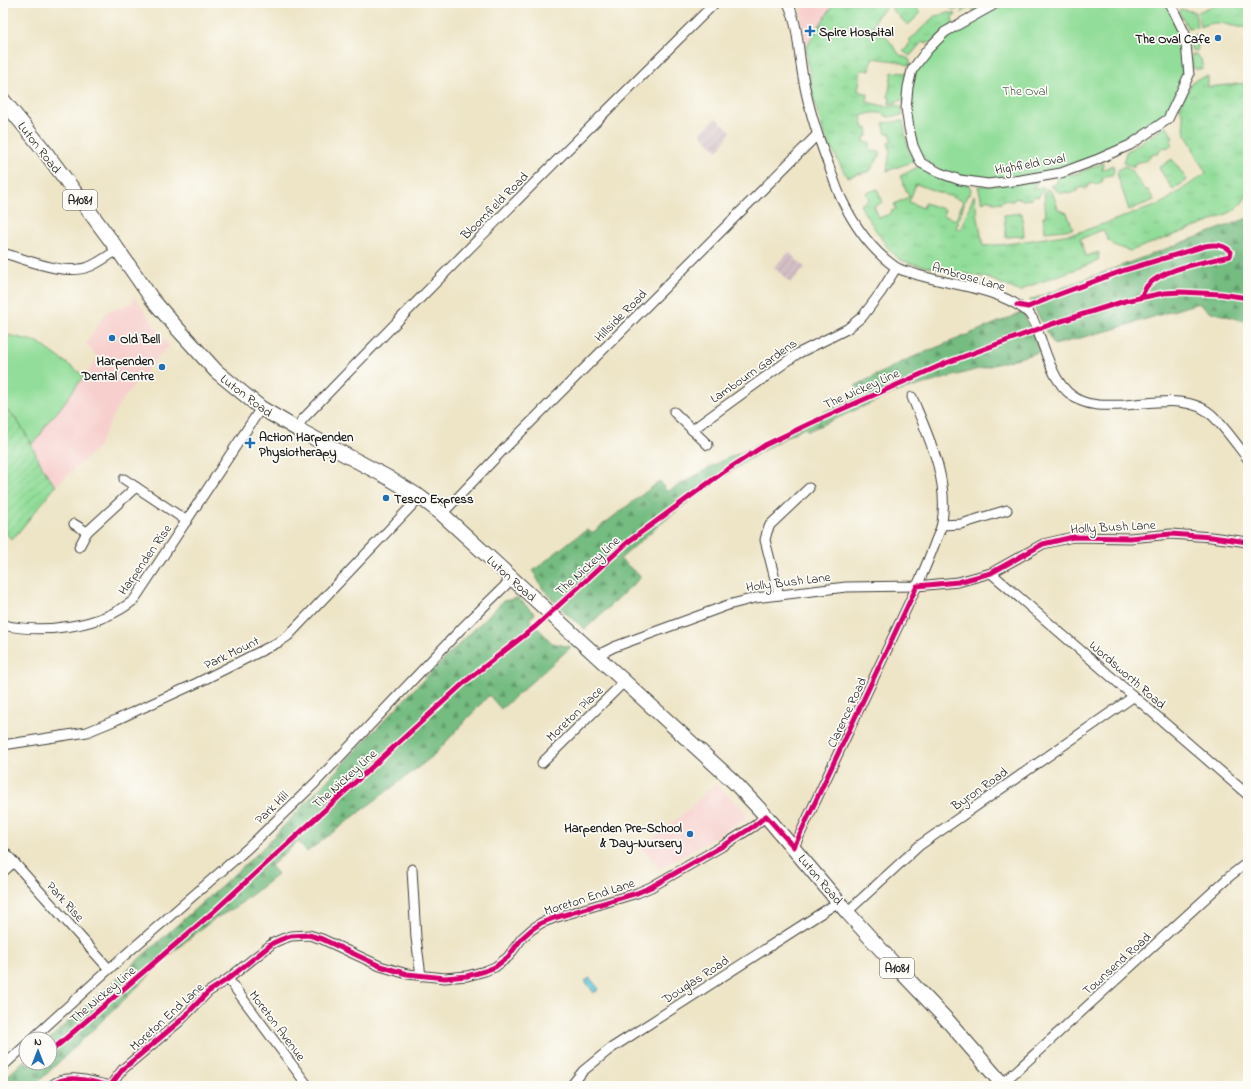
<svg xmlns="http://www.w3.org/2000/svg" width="1251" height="1089" font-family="'Indie Flower',sans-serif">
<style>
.built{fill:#f7d0ce}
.industrial{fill:url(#industrial-furrows)}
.grass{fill:url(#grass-tufts);stroke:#577c5a;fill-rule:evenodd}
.forest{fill:url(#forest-firs);stroke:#486c4e}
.park{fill:#92dd99;stroke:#577c5a}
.garden{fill:url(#garden-furrows);stroke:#577c5a}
.water{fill:#5cc6d7;stroke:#3c717a}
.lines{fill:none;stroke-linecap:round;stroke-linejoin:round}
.minor-casing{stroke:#3c3a36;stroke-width:11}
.primary-casing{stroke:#3c3a36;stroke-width:16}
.minor{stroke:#fff;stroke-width:9}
.primary{stroke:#fff;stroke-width:14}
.cycleway-casing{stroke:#fdfcf7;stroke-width:8}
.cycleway{stroke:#d6006c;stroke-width:5}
.poi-dot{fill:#1f6fb2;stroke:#fdfcf7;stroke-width:1.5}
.labels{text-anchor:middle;stroke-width:3.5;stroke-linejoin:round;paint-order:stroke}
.shield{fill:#fdfcf7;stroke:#605f5e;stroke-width:1}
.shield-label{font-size:12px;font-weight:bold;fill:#1c1c1c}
.poi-label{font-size:13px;font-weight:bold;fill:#1c1c1c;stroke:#fdfcf7;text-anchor:start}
.park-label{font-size:13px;fill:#456048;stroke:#fdfcf7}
.street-label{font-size:13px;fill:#1c1c1c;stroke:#fdfcf7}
</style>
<defs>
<pattern id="industrial-furrows" width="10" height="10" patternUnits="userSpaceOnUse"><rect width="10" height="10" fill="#d2bec4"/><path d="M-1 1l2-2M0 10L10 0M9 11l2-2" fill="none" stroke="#b4a3a8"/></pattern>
<pattern id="grass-tufts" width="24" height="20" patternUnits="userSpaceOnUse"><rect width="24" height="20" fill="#92dd99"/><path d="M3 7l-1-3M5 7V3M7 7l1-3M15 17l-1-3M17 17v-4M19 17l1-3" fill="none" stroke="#7dbd83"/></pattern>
<pattern id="forest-firs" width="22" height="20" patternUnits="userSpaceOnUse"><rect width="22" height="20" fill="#75bc81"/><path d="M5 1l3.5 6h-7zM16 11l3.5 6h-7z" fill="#5f9869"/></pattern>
<pattern id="garden-furrows" width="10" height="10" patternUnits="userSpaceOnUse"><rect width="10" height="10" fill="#92dd99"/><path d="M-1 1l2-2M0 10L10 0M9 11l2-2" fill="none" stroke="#7dbd83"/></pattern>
</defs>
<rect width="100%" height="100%" fill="#fdfcf7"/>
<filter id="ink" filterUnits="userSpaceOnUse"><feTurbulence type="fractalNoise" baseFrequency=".025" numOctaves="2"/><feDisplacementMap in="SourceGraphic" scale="8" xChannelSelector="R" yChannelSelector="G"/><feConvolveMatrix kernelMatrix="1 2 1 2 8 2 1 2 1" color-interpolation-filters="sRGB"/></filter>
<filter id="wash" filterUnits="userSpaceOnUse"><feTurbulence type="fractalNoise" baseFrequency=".012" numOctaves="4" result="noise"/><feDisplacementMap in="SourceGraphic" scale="16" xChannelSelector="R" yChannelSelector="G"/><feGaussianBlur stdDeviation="0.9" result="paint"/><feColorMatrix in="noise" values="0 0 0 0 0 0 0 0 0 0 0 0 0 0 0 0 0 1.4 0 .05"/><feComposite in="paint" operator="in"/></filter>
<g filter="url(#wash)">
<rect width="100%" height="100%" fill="#eee5c7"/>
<!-- built -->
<g class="built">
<polygon points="803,3 834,3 806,47 801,15"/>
<polygon points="134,296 169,346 152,363 120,403 97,448 56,486 47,476 32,444 41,434 47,423 58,411 98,358 86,345 94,331 107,312 132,303"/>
<polygon points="715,784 747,812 745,819 660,869 642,848 690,808"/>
</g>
<!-- industrial -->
<g class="industrial">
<polygon points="716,118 731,131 718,151 700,133"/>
<polygon points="789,252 805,268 790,283 774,267"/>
</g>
<!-- grass -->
<g class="grass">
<path d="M834,3h57c-9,9 -21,16 -16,30l10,2 15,20 9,4 2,7 -15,-5 -24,-3 -2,12h-9l-3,21 10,3 -1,8 21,5 9,-2 4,2 2,8 -15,2c-9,-7 -17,-4 -27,-1l3,13 3,-1 1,8 -4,1v5l6,1 1,9 9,-1v4l-10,16 -23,6 -22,-40 -13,-44 -6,-46z"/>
<polygon points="898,3 911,3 921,13 908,25 891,9"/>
<path d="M945,3h15c1,3 -1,5 -3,7l-5,-1z"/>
<polygon points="963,3 991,3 976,11 973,11 972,7 961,13"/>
<path d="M1219,3h29v24c-20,2 -26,-10 -48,0l-2,-15z"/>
<polygon points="1180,9 1195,12 1197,27 1188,28 1178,11"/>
<polygon points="944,13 955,13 956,15 952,18 953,24 930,43 922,42 910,56 903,51 908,47 908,45 911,42 909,40 914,36 916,35 920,30 929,22 929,21 936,15 938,16"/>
<polygon points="1194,35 1200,35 1197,51 1191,50 1190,37"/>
<polygon points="1192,54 1196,54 1201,59 1203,69 1195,69 1192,67"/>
<polygon points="892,72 909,73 905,99 889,104 890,98 888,97"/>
<path d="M1246,75h2v118l-6,10 -9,8 -26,12 -77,28 -17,-6 -6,-6 -3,-9 -9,2v1l-15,6 6,17 13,-4 -1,9 -71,26 -6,5 -33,-14 -76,-14 -13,-5 -11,-11 -23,-34 -5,-9 9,-5 -3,-7 11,-4 6,13 -9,4 5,12 13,-5 -1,-2 5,-2 -2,-5 15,-7 -9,-21 20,-10 49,19 2,5 -2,5h-2l-11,33 5,1 13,-34 9,51 24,-2 70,-11 84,-29 45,-31 -2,-4 -8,-12 -4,-12 -7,-10 -2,-19 -3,-8 2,-7 11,-20 4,-2 11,-3v11l39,-4zM916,184l47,17 -7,19 -13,-5 2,-5 -20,-7 -2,5 -14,-6z"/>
<polygon points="899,121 903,121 908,148 914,161 887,171 890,150 888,142 892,141 890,133 886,134 883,123"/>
<path d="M1166,126l7,11 -2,4 2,2 -6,5 -3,-1 -5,3v2l-2,2h-4l-4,2v3c-5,3 -10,2 -15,5v3l-11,-4 3,-11z"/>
<polygon points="1172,159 1187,180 1173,190 1159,168"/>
<polygon points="1103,163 1102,170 1113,165 1114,170 1112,176 1109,175 1102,179 1103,181 1095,185 1093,183 1088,185 1088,187 1085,189 1082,187 1078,189 1077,191 1069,194 1068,192 1061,193 1050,186 1056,184 1059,176 1078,173"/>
<polygon points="1125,166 1130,169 1145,190 1148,190 1154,200 1129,210 1117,174 1119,169"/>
<polygon points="1037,181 1033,189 1044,187 1044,189 1038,197 1034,196 1032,199 1022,200 1020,198 1014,199 1013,201 1003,200 1002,202 993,203 993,200 990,201 989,199 982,202 978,186"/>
<path d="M1047,189c8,4 8,12 11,20l9,4 6,16 -28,3 -2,-16h3l-2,-23z"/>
<polygon points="1022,213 1024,236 1006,237 1004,215"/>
</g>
<!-- forest -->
<g class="forest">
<polygon points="1248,218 1248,322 1208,311 1198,303 1114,329 1054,345 1030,300"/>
<path d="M1023,312l17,40 -144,40 -88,39 -3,-4c-47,24 -89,54 -131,86 -19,14 -36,31 -54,46l21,18 -56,52 -16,-13 -26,-27 -10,-18 40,-32 14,-9 5,3 68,-52 7,11 54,-31 44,-19 97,-49 -7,-7 51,-26z"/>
<polygon points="518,598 535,614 529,619 552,643 571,647 501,709 489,695 433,756 307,852 298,841 271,866 278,874 236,907 214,919 180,946 34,1086 3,1086 3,1080 26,1059 26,1063 50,1063 50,1039 49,1039 258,853 421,682 503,601"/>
</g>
<!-- park -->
<g class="park">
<polygon points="1003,3 1165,3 1177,27 1181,37 1183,52 1182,75 1179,89 1163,119 1129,143 1061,169 1043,174 992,180 976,178 944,173 926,161 918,148 909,109 915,73 932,50 949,36 963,25"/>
<polygon points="3,334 38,342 84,376 58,411 47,423 41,434 32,444 15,417 3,407"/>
</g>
<!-- garden -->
<path class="garden" d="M3,407c27,20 31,55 53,79l-44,54 -9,-10z"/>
<!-- water -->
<polygon class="water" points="590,978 599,989 594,993 585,981"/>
</g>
<g filter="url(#ink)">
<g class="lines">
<!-- minor casing -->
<g class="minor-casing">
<g id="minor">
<path d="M788,3c10,21 10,45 14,68 5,33 15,64 27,95 4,11 8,24 13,34 12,25 30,50 52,66 6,5 16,6 24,9 36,11 76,12 107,35 8,6 10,14 13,22 10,25 16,57 43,69 14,6 29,4 44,4 28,-2 66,-11 88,11 13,13 24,29 35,43"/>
<polyline points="997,3 945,32 928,49 912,70 908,87 906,108 909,128 913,146 921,163 940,173 960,180 988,184 1021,180 1061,173 1096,160 1130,145 1168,119 1189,75 1185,34 1170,3"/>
<path d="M3,253c26,7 62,24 88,13 9,-4 18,-11 27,-16"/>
<polyline points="674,412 708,445"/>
<path d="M297,429l5,-9c136,-142 274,-279 413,-417"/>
<polyline points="692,430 797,354 847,329 863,316 881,292 896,268"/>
<polyline points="124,479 187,521"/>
<polyline points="442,514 503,450 817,135"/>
<polyline points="74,524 87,532 136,487"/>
<polyline points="942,525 961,524 1007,510"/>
<polyline points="79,547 87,532"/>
<polyline points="991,573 1248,795"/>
<polyline points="779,595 765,540 767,532 770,525 809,488"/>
<path d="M3,625c41,9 98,2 131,-25l127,-192"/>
<polyline points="596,656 614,647 728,605 755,598 846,587 917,586 958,582 991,573 1043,544 1073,537 1130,538 1171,534 1211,537 1248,542"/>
<polyline points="3,745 87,732 116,720 197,683 279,642 288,636 420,497"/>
<polyline points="542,763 624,682"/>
<path d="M794,847l123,-261c7,-15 13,-30 19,-46 2,-5 5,-11 6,-17 7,-45 -13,-85 -30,-126"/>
<polyline points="3,850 109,969"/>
<polyline points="412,869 416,938 421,976"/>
<polyline points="3,872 14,862"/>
<polyline points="847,912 920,845 1133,697"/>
<polyline points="228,979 308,1086"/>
<polyline points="32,1039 109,969 248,848 315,783 462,628 512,579"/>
<polyline points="3,1066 26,1045"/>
<polyline points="1002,1084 1230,876 1248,862"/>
<path d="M51,1086c16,-14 40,-4 59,0"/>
<polyline points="110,1086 123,1069 180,1021 208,992 228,979 273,943 282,939 291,936 309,935 322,939 380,966 407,974 445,978 467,976 485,971 495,967 508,957 522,938 531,930 541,923 554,918 637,893 651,887 726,844 754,826 766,816"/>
<polyline points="571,1086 583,1071 610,1049 840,901"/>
</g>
</g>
<!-- primary casing -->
<g class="primary-casing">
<polyline id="primary" points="3,100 43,149 118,250 152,299 176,327 216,371 261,408 297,429 387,477 420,497 442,514 734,782 766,816 847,912 903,974 948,1021 1004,1086"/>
</g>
<!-- minor -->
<use href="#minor" class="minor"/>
<!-- primary -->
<use href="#primary" class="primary"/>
<!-- cycleway casing -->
<g class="cycleway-casing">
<g id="cycleway">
<path d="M1017,305l11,2 29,-12 68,-25 80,-24c10,-2 19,-2 26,6l-1,4c-23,6 -67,12 -83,30 -2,3 -4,7 -6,11"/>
<polyline points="50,1052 212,913 466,681 535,627 628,542 722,473 765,445 811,423 946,363 1052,324 1125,301 1164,293 1181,292 1221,294 1248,298"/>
<path d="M51,1086c16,-14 40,-4 59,0l13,-17 57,-48 28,-29 20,-13 45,-36 9,-4 9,-3 18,-1 13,4 58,27 27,8 38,4 22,-2 18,-5 10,-4 13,-10 14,-19 9,-8 10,-7 13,-5 83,-25 14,-6 75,-43 28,-18 12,-10 28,31 123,-261 41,-4 33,-9 52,-29 30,-7 57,1 41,-4 40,3 37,5"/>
</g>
</g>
<!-- cycleway -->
<use href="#cycleway" class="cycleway"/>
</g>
</g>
<!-- markers -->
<g class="poi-dot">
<path d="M808 25h4v4h4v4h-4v4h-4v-4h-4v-4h4z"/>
<circle cx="1218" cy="38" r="4"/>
<circle cx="112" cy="338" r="4"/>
<circle cx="162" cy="367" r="4"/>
<path d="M248 437h4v4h4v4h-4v4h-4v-4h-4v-4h4z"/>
<circle cx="386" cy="498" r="4"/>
<circle cx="690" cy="834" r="4"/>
</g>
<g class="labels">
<!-- shield labels -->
<g class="shield">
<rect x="63" y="190" width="34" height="20" rx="3"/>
<rect x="880" y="958" width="34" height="20" rx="3"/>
</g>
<g class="shield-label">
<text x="80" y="204">A1081</text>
<text x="897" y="972">A1081</text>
</g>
<!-- poi labels -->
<g class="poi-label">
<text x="819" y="36">Spire Hospital</text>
<text x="1210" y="43" text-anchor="end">The Oval Cafe</text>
<text x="120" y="343">Old Bell</text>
<text x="154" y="365" text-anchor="end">Harpenden<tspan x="154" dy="15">Dental Centre</tspan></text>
<text x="259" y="441">Action Harpenden<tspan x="259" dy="15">Physiotherapy</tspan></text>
<text x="394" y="503">Tesco Express</text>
<text x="682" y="832" text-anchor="end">Harpenden Pre-School<tspan x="682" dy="15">&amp; Day-Nursery</tspan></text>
</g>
<!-- park labels -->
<g class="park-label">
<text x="1025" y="95">The Oval</text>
</g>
<!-- street labels -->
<g class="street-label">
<text transform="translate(40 147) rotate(52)" y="5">Luton Road</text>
<text transform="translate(1030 163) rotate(-10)" y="5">Highfield Oval</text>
<text transform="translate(494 205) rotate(-45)" y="5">Bloomfield Road</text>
<text transform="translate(969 276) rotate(16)" y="5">Ambrose Lane</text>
<text transform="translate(620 315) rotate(-45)" y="5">Hillside Road</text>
<text transform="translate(753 370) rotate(-35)" y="5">Lambourn Gardens</text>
<text transform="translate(861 388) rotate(-24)" y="5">The Nickey Line</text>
<text transform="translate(247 395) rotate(37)" y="5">Luton Road</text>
<text transform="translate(1113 526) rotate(-3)" y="5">Holly Bush Lane</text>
<text transform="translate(144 559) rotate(-55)" y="5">Harpenden Rise</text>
<text transform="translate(587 565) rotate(-42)" y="5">The Nickey Line</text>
<text transform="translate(512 578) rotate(42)" y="5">Luton Road</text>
<text transform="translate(788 581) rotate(-7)" y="5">Holly Bush Lane</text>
<text transform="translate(231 652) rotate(-26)" y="5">Park Mount</text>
<text transform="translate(1128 674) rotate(41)" y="5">Wordsworth Road</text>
<text transform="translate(846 712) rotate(-65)" y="5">Clarence Road</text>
<text transform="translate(574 713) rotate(-44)" y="5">Moreton Place</text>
<text transform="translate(344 778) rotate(-42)" y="5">The Nickey Line</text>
<text transform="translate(979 788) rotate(-35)" y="5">Byron Road</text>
<text transform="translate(271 807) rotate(-44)" y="5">Park Hill</text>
<text transform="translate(821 879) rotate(50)" y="5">Luton Road</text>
<text transform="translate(589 896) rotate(-18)" y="5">Moreton End Lane</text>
<text transform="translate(66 901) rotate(48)" y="5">Park Rise</text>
<text transform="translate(1116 963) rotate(-42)" y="5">Townsend Road</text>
<text transform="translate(695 979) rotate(-33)" y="5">Douglas Road</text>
<text transform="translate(102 994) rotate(-40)" y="5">The Nickey Line</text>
<text transform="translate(166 1016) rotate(-42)" y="5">Moreton End Lane</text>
<text transform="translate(278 1025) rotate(53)" y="5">Moreton Avenue</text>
</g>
</g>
<!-- margin -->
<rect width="1251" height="1089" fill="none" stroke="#fdfcf7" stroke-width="16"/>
<!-- north arrow -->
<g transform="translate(38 1051)"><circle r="19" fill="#fdfcf7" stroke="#a3a29f"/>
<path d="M0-3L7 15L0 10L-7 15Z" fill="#1f6fb2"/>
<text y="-6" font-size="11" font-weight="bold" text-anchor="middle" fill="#1c1c1c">N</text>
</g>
</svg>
